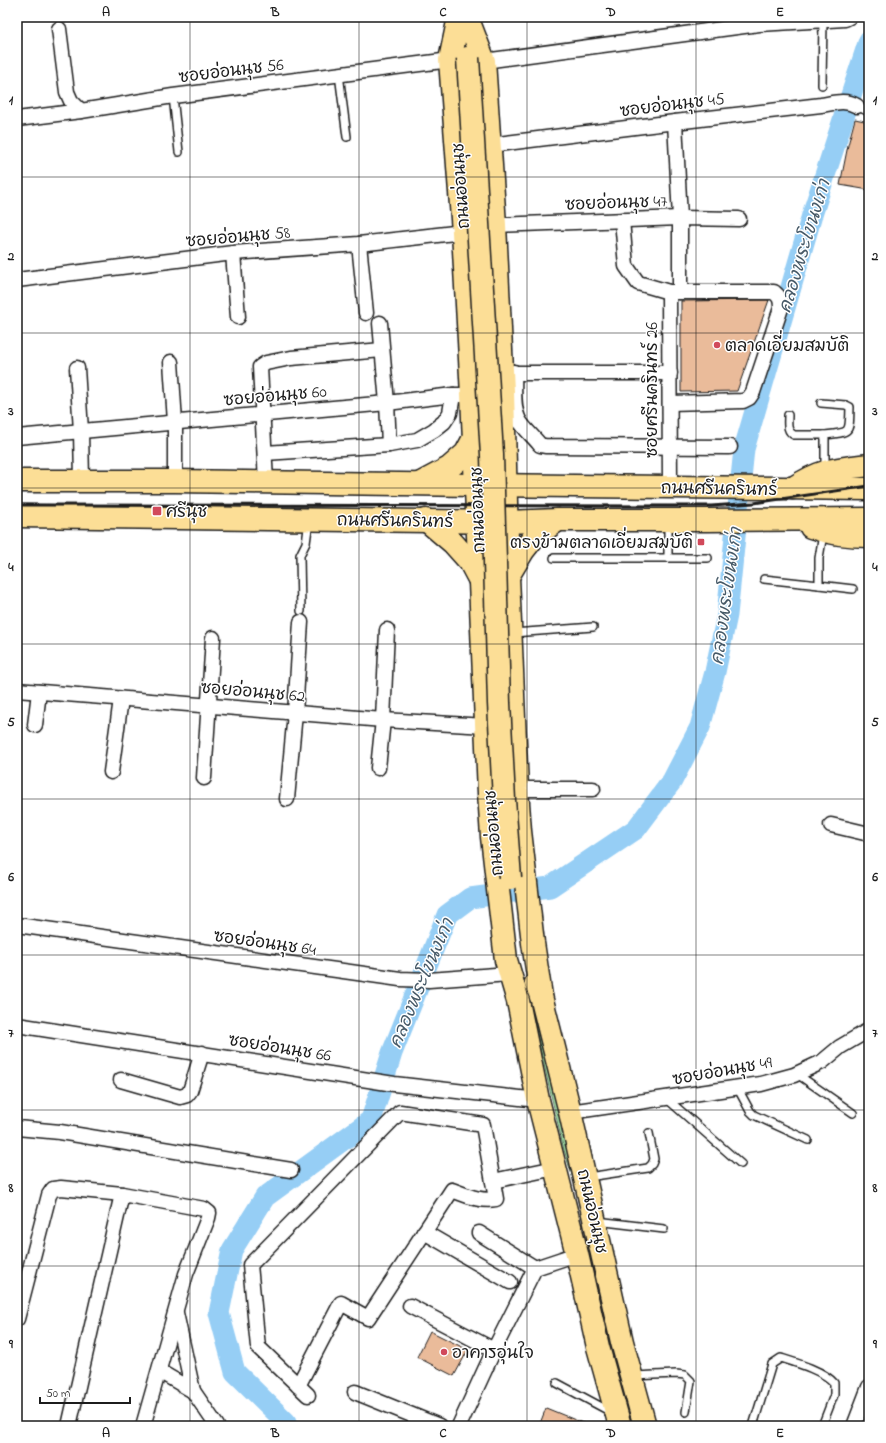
<svg xmlns="http://www.w3.org/2000/svg" width="886" height="1443" font-family="'Indie Flower','Playpen Sans Thai',sans-serif">
<style>
.green{fill:#a8e6ad;stroke:#628164}
.lines{fill:none;stroke-linecap:round;stroke-linejoin:round}
.river{stroke:#96cef5;stroke-width:21}
.building{fill:#eabb9a;stroke:#1c1c1c}
.lane-casing{stroke:#1c1c1c;stroke-width:10}
.street-casing{stroke:#1c1c1c;stroke-width:17}
.primary-casing{stroke:#1c1c1c;stroke-width:25}
.lane{stroke:#fff;stroke-width:7}
.street{stroke:#fff;stroke-width:14}
.primary{stroke:#fcde96;stroke-width:22}
.rail{stroke:#1c1c1c;stroke-width:3}
.primary-bridge-casing{stroke:#1c1c1c;stroke-width:25;stroke-linecap:butt}
.primary-bridge{stroke:#fcde96;stroke-width:22}
.grid{fill:none;stroke:#1c1c1c;stroke-width:1;stroke-opacity:0.55}
.poi-dot{fill:#d1495b;stroke:#fff;stroke-width:1.5}
.labels{text-anchor:middle;stroke-width:3;stroke-linejoin:round;paint-order:stroke}
.street-label{font-size:17px;fill:#1c1c1c;stroke:#fff}
.poi-label{font-size:17px;fill:#1c1c1c;stroke:#fff;text-anchor:start}
.water-label{font-size:18px;font-style:italic;fill:#475a68;stroke:#fff}
.neatline{fill:none;stroke:#1c1c1c;stroke-width:1.5}
.grid-label{font-size:13px;text-anchor:middle;font-weight:bold;fill:#1c1c1c}
</style>
<rect width="100%" height="100%" fill="#fff"/>
<filter id="ink" filterUnits="userSpaceOnUse"><feTurbulence type="fractalNoise" baseFrequency=".025" numOctaves="2"/><feDisplacementMap in="SourceGraphic" scale="8" xChannelSelector="R" yChannelSelector="G"/><feConvolveMatrix kernelMatrix="1 2 1 2 8 2 1 2 1" color-interpolation-filters="sRGB"/></filter>
<g filter="url(#ink)">
<!-- green -->
<path class="green" d="M526,988h4c15,61 33,123 46,185 17,84 31,171 59,253h-4l-3,-7 -18,-68 -8,-48 -24,-109 -14,-44z"/>
<g class="lines">
<!-- river -->
<polyline class="river" points="287,1426 286,1422 235,1372 219,1313 232,1250 265,1197 371,1120 392,1053 447,915 470,898 550,887 636,829 672,781 700,727 715,672 727,615 744,449 812,215 869,40"/>
</g>
<!-- building -->
<g class="building">
<polygon points="855,119 869,122 869,190 840,185 848,145"/>
<polygon points="769,300 737,391 681,392 681,301"/>
<polygon points="430,1331 468,1350 454,1376 417,1357"/>
<polygon points="546,1408 590,1426 539,1426"/>
</g>
<g class="lines">
<!-- lane casing -->
<g class="lane-casing">
<g id="lane">
<polyline points="339,74 347,137"/>
<polyline points="822,85 823,20"/>
<polyline points="173,96 179,152"/>
<polyline points="857,106 869,112"/>
<path d="M821,403l25,2 4,2c-1,26 2,25 -25,28v34"/>
<path d="M788,415c0,8 -2,16 6,20h31"/>
<polyline points="823,534 819,558 819,585 853,589"/>
<polyline points="554,558 708,558"/>
<polyline points="668,558 668,522"/>
<polyline points="764,579 819,585"/>
<polyline points="301,611 300,555 306,543 309,521"/>
<polyline points="513,633 593,627"/>
<polyline points="797,1074 853,1113"/>
<polyline points="737,1087 750,1111 754,1115 808,1140"/>
<polyline points="666,1098 741,1164"/>
<polyline points="588,1177 648,1168 652,1164 654,1159 649,1133"/>
<polyline points="597,1221 664,1229"/>
<polyline points="634,1376 676,1374 685,1375 691,1381 686,1412"/>
<polyline points="557,1383 611,1412"/>
<path d="M753,1426l19,-62 9,-6c16,5 43,13 53,25v12l-12,31"/>
</g>
</g>
<!-- street casing -->
<g class="street-casing">
<g id="street">
<polyline points="59,29 67,92 71,101 81,111"/>
<polyline points="484,61 759,24 845,19 849,17"/>
<polyline points="17,119 81,111 173,96 450,60"/>
<polyline points="675,122 680,218 680,292"/>
<path d="M490,145l185,-23 146,-17c13,-2 24,-6 36,1"/>
<path d="M622,220l4,46 12,17 31,9h105c6,5 7,8 7,16l-28,84 -4,6 -6,3 -73,2"/>
<polyline points="495,225 680,218 739,219"/>
<polyline points="359,244 366,313"/>
<polyline points="233,253 238,317"/>
<polyline points="17,280 233,253 359,244 463,232"/>
<polyline points="669,292 670,487"/>
<polyline points="380,323 387,403 389,445"/>
<polyline points="171,362 175,422 175,481"/>
<polyline points="77,368 81,431 82,481"/>
<path d="M514,372c1,15 -2,35 5,48 5,9 15,17 21,25l5,1 185,1"/>
<polyline points="506,373 670,373"/>
<polyline points="17,437 387,403 453,395 472,395"/>
<polyline points="265,453 389,445 417,440 434,430 444,422 450,413 453,395"/>
<polyline points="266,482 260,367 266,363 291,358 382,350"/>
<polyline points="17,690 383,720 486,726"/>
<polyline points="35,725 39,692"/>
<polyline points="378,768 383,720 387,630"/>
<polyline points="111,772 121,699"/>
<polyline points="204,778 213,638"/>
<polyline points="517,789 593,789"/>
<polyline points="287,799 295,713 301,622"/>
<polyline points="831,825 869,834"/>
<polyline points="17,925 400,979 429,980 509,974"/>
<polyline points="17,1025 394,1084 538,1100"/>
<polyline points="121,1080 180,1097 187,1095 190,1091 202,1053"/>
<polyline points="570,1112 761,1084 794,1075 822,1062 840,1047 869,1030"/>
<polyline points="17,1128 60,1132 291,1170"/>
<polyline points="493,1181 555,1168"/>
<polyline points="424,1232 510,1282"/>
<polyline points="479,1233 535,1268"/>
<polyline points="410,1306 494,1350"/>
<polyline points="176,1313 193,1391"/>
<polyline points="17,1319 49,1195 53,1189 61,1188 122,1194 204,1209 209,1213 208,1218 186,1274 143,1426"/>
<polyline points="159,1371 193,1391 217,1426"/>
<path d="M298,1386l43,-83 27,15 84,-128c14,5 28,12 44,9l-13,-74 -83,-13 -150,153 8,82 50,48"/>
<polyline points="355,1392 439,1426"/>
<polyline points="69,1426 122,1194"/>
<polyline points="459,1426 494,1350 535,1268 577,1254"/>
<polyline points="854,1426 869,1387"/>
</g>
</g>
<!-- primary casing -->
<g class="primary-casing">
<g id="primary">
<polyline points="459,17 450,60 463,232 472,395 489,793 492,837 506,960 518,1001 538,1100 577,1254 598,1347 620,1426"/>
<polyline points="467,17 484,61 495,225 503,391 508,576 517,789 520,831 533,943 541,996"/>
<polyline points="17,481 175,481 476,485 869,489"/>
<polyline points="421,483 449,468 466,453 474,438"/>
<path d="M793,488c29,-19 42,-19 76,-23"/>
<polyline points="17,516 507,522 558,520 707,520 869,519"/>
<polyline points="426,520 453,543 470,562 479,579"/>
<path d="M811,527c20,7 38,9 58,9"/>
<polyline points="508,576 523,551 534,537 558,520"/>
<polyline points="536,983 541,996 570,1112 622,1342 645,1426"/>
</g>
</g>
<!-- lane -->
<use href="#lane" class="lane"/>
<!-- street -->
<use href="#street" class="street"/>
<!-- primary -->
<use href="#primary" class="primary"/>
<!-- rail -->
<polyline class="rail" points="17,505 711,506 754,503 869,486"/>
<!-- primary-bridge casing -->
<g class="primary-bridge-casing">
<polyline id="primary-bridge" points="468,58 492,455 499,703 504,800 510,878"/>
</g>
<!-- primary-bridge -->
<use href="#primary-bridge" class="primary-bridge"/>
</g>
</g>
<!-- grid -->
<path class="grid" d="M190,17v1409M359,17v1409M527,17v1409M696,17v1409M17,177h852M17,333h852M17,488h852M17,644h852M17,799h852M17,955h852M17,1110h852M17,1266h852"/>
<!-- markers -->
<g class="poi-dot">
<circle cx="717" cy="345" r="4"/>
<rect x="152" y="506" width="10" height="10" rx="2"/>
<rect x="697" y="538" width="8" height="8" rx="2"/>
<circle cx="444" cy="1352" r="4"/>
</g>
<g class="labels">
<!-- street labels -->
<g class="street-label">
<text transform="translate(231 70) rotate(-7)" y="6">ซอยอ่อนนุช 56</text>
<text transform="translate(672 104) rotate(-7)" y="6">ซอยอ่อนนุช 45</text>
<text transform="translate(460 186) rotate(-94)" y="6">ถนนอ่อนนุช</text>
<text transform="translate(616 202) rotate(-2)" y="6">ซอยอ่อนนุช 47</text>
<text transform="translate(238 236) rotate(-5)" y="6">ซอยอ่อนนุช 58</text>
<text transform="translate(651 390) rotate(-90)" y="6">ซอยศรีนครินทร์ 26</text>
<text transform="translate(275 395) rotate(-5)" y="6">ซอยอ่อนนุช 60</text>
<text transform="translate(719 488) rotate(1)" y="6">ถนนศรีนครินทร์</text>
<text transform="translate(477 510) rotate(-92)" y="6">ถนนอ่อนนุช</text>
<text transform="translate(395 520) rotate(1)" y="6">ถนนศรีนครินทร์</text>
<text transform="translate(253 691) rotate(5)" y="6">ซอยอ่อนนุช 62</text>
<text transform="translate(493 833) rotate(-95)" y="6">ถนนอ่อนนุช</text>
<text transform="translate(265 942) rotate(8)" y="6">ซอยอ่อนนุช 64</text>
<text transform="translate(280 1047) rotate(9)" y="6">ซอยอ่อนนุช 66</text>
<text transform="translate(722 1070) rotate(-10)" y="6">ซอยอ่อนนุช 49</text>
<text transform="translate(593 1211) rotate(77)" y="6">ถนนอ่อนนุช</text>
</g>
<!-- poi labels -->
<g class="poi-label">
<text x="725" y="351">ตลาดเอี่ยมสมบัติ</text>
<text x="166" y="517">ศรีนุช</text>
<text x="693" y="548" text-anchor="end">ตรงข้ามตลาดเอี่ยมสมบัติ</text>
<text x="452" y="1358">อาคารอุ่นใจ</text>
</g>
<!-- water labels -->
<g class="water-label">
<text transform="translate(804 246) rotate(-73)" y="6">คลองพระโขนงเก่า</text>
<text transform="translate(726 596) rotate(-82)" y="6">คลองพระโขนงเก่า</text>
<text transform="translate(421 983) rotate(-67)" y="6">คลองพระโขนงเก่า</text>
</g>
</g>
<!-- margin -->
<rect width="886" height="1443" fill="none" stroke="#fff" stroke-width="44"/>
<!-- scale -->
<path d="M40 1397v6h90v-6" fill="none" stroke="#1c1c1c" stroke-width="2"/>
<text x="46" y="1397" font-size="12" fill="#1c1c1c" stroke="#ffffff" stroke-width="3" paint-order="stroke">50 m</text>
<rect x="22" y="22" width="842" height="1399" class="neatline"/>
<g class="grid-label">
<text x="106" y="16">A</text>
<text x="275" y="16">B</text>
<text x="443" y="16">C</text>
<text x="611" y="16">D</text>
<text x="780" y="16">E</text>
<text x="11" y="104">1</text>
<text x="875" y="104">1</text>
<text x="11" y="260">2</text>
<text x="875" y="260">2</text>
<text x="11" y="415">3</text>
<text x="875" y="415">3</text>
<text x="11" y="571">4</text>
<text x="875" y="571">4</text>
<text x="11" y="726">5</text>
<text x="875" y="726">5</text>
<text x="11" y="881">6</text>
<text x="875" y="881">6</text>
<text x="11" y="1037">7</text>
<text x="875" y="1037">7</text>
<text x="11" y="1192">8</text>
<text x="875" y="1192">8</text>
<text x="11" y="1348">9</text>
<text x="875" y="1348">9</text>
<text x="106" y="1437">A</text>
<text x="275" y="1437">B</text>
<text x="443" y="1437">C</text>
<text x="611" y="1437">D</text>
<text x="780" y="1437">E</text>
</g>
</svg>
